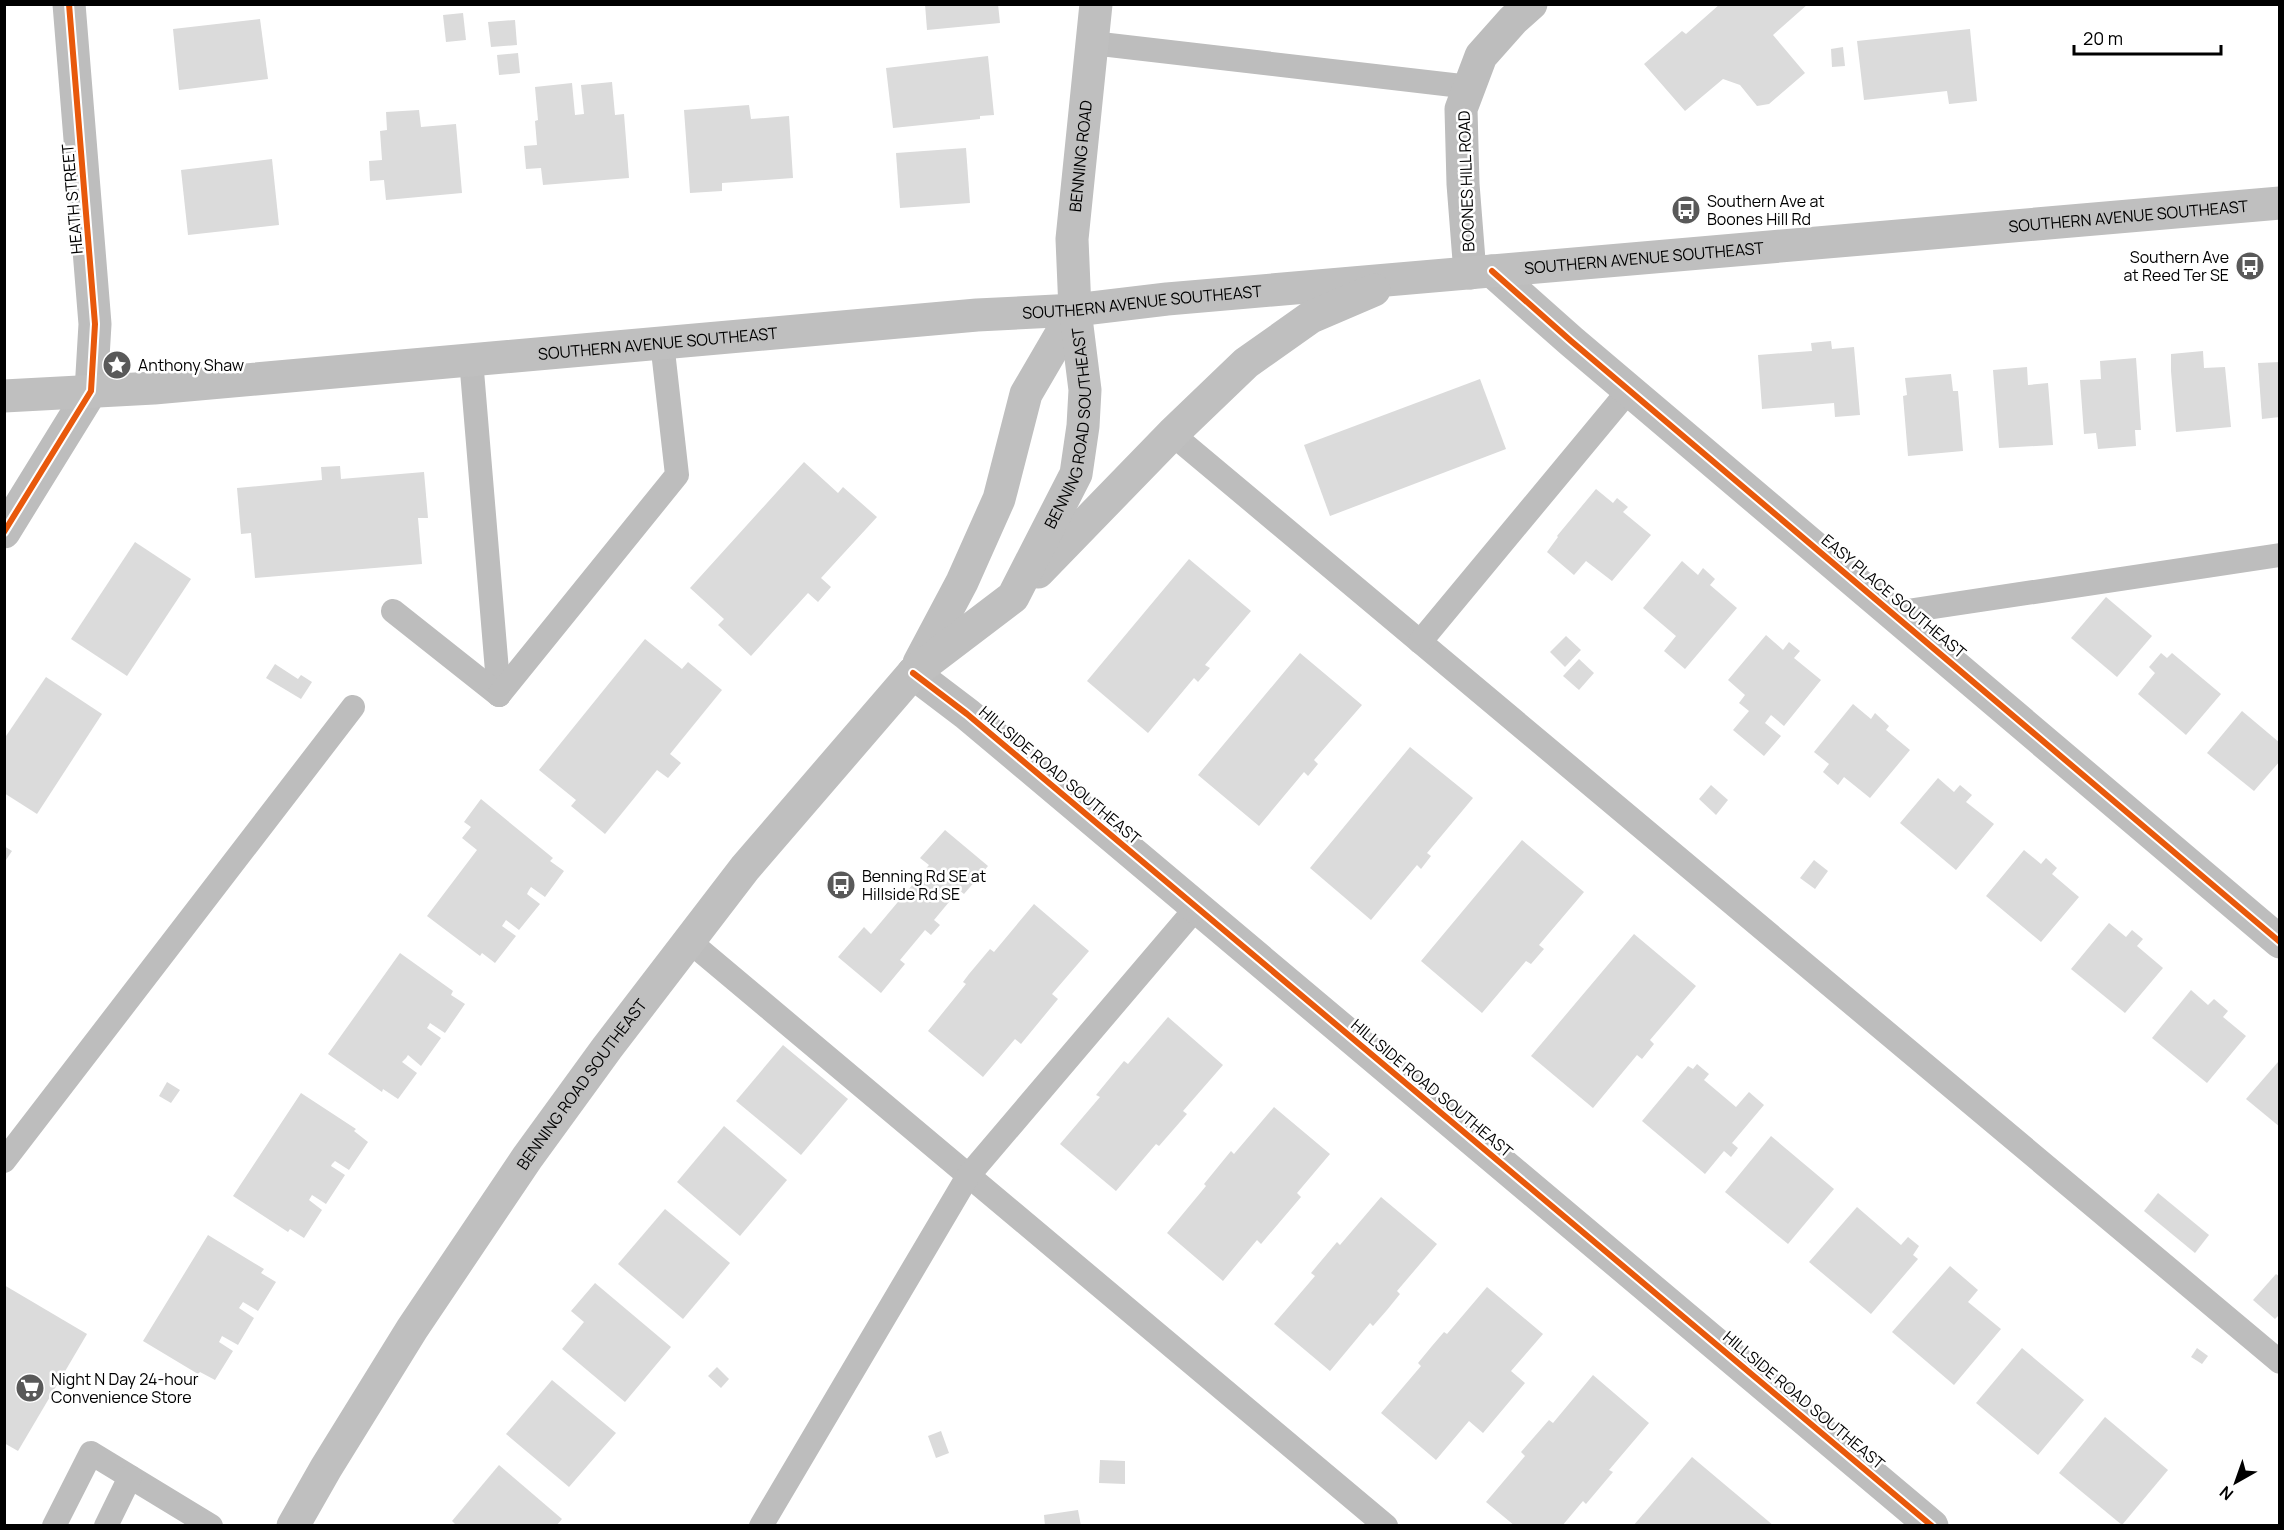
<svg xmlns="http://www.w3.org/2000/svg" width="2284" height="1530" font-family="Manrope,sans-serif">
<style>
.building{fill:#dbdbdb}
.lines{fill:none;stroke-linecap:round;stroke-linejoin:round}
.lane{stroke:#bdbdbd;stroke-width:24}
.street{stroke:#bdbdbd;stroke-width:33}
.secondary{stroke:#bfbfbf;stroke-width:33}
.cycleway-casing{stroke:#fff;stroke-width:10}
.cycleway{stroke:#e8590c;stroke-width:6}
.labels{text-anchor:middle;stroke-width:5;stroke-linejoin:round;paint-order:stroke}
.street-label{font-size:16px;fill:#000;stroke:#fff}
.poi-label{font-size:16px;fill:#000;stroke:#fff;text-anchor:start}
</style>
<rect width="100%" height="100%" fill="#fff"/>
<!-- building -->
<g class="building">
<polygon points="925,4 998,4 1000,23 927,30"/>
<polygon points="1720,4 1808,4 1773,35 1805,73 1769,104 1757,106 1740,85 1723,79 1685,111 1644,64 1682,31 1686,34"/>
<polygon points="463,13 466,40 446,42 443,15"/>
<polygon points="260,19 268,79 179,90 173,29"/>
<polygon points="515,20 517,45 491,47 488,22"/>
<polygon points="1970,29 1977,101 1949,104 1947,91 1864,100 1857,41"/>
<polygon points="1843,47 1845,66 1832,67 1831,49"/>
<polygon points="518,53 520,73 499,75 497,55"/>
<polygon points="988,56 994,115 980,116 980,119 893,128 886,68"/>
<polygon points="612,82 615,115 624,114 629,178 543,185 541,168 526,169 524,146 537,145 535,121 538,120 535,87 572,83 575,115 584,114 581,85"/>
<polygon points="749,105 751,119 789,116 793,178 722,183 722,191 690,193 684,110"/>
<polygon points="419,110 421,127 456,124 462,193 386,200 384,180 370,181 369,161 382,160 380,131 387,130 386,112"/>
<polygon points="966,148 970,203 900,208 896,153"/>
<polygon points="272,159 279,225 188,235 181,170"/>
<polygon points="1831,341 1832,349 1854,347 1860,415 1835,417 1834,403 1762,409 1758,355 1812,351 1811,343"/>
<polygon points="2203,351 2204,368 2225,367 2231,427 2176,432 2171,371 2171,354"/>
<polygon points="2136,358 2141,430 2135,430 2136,446 2098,449 2096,433 2084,434 2080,380 2101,379 2100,361"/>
<polygon points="2280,362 2280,417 2262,419 2258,363"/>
<polygon points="2027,367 2028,385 2048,383 2053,445 1999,448 1993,370"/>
<polygon points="1951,374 1953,391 1958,391 1963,451 1908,456 1903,396 1907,395 1905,378"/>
<polygon points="1480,379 1506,449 1330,516 1304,445"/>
<polygon points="804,462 838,493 843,487 877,517 821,578 831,587 818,602 808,593 751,656 718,625 724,619 690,588"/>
<polygon points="340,466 341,479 424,472 428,518 418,518 422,564 255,578 251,533 241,534 237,488 322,480 321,467"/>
<polygon points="1596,489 1613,503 1617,498 1628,507 1623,512 1651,535 1612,581 1586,561 1574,575 1547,552 1558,537 1557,536"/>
<polygon points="135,542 191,579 127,676 71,639"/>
<polygon points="1189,559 1251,611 1205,665 1210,668 1198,682 1194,678 1148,733 1087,681"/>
<polygon points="1682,561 1698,575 1703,568 1715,579 1710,585 1737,608 1685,669 1664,651 1676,636 1643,608"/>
<polygon points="2106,597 2152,636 2117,677 2071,638"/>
<polygon points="1766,635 1783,650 1789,642 1800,651 1794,658 1821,680 1784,726 1771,715 1765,723 1781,736 1764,756 1733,730 1749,711 1739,703 1745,695 1728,680"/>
<polygon points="1566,636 1581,650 1565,667 1550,652"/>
<polygon points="645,639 682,669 688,662 722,690 670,754 681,763 668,778 657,770 605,834 571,806 576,800 539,770"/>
<polygon points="1300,653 1362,705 1314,760 1318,764 1308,776 1304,772 1259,826 1198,775"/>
<polygon points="2161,653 2167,658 2172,653 2221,694 2186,735 2138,694 2155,673 2149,667"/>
<polygon points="1579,659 1594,673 1579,690 1563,676"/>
<polygon points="275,664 298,679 301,675 312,682 301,699 266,678"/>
<polygon points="46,677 102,714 37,814 4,793 4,739"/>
<polygon points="1853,704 1871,719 1875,713 1889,726 1886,730 1910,750 1870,798 1844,777 1838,785 1823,772 1829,764 1814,752"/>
<polygon points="2242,711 2280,743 2280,761 2254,791 2207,753"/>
<polygon points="1410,747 1473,798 1427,853 1431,856 1421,869 1417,865 1371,920 1310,868"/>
<polygon points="1938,778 1954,792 1960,785 1972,795 1966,802 1994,824 1956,870 1900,823"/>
<polygon points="1711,785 1728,800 1716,815 1699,799"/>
<polygon points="481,799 553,858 550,861 564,871 545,897 531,887 529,890 527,894 540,904 519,930 506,920 502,926 516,936 495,963 482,953 480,956 427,916 477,850 462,838 471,827 464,822"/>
<polygon points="945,830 988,866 964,894 959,890 934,920 940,925 931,935 925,930 900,960 905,964 881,993 838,957 864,927 871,934 929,865 920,858"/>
<polygon points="1522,840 1584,892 1539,945 1544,949 1531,964 1526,961 1482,1013 1421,961"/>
<polygon points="4,846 12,851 4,863"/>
<polygon points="2024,850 2041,864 2046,858 2057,868 2052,874 2079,897 2041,942 1986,896"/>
<polygon points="1814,860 1828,871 1815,889 1800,878"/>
<polygon points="1034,904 1089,951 1052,994 1058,999 1021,1044 1015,1039 983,1077 928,1031 966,984 963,982 969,974 990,949 994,952"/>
<polygon points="2109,923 2126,937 2132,930 2143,939 2137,946 2163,968 2125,1013 2071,969"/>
<polygon points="1634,934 1696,986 1650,1040 1654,1044 1642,1059 1637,1055 1593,1108 1531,1056"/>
<polygon points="400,953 453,991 451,995 465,1004 445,1033 430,1023 429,1025 427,1028 441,1038 421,1066 408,1055 406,1058 402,1062 417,1073 398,1099 383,1089 382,1092 328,1054"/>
<polygon points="2191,990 2208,1005 2214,999 2228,1011 2223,1017 2246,1036 2207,1083 2152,1038"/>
<polygon points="1168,1017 1223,1065 1183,1111 1187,1114 1159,1146 1156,1144 1116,1191 1060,1144 1100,1097 1096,1095 1124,1061 1128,1064"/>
<polygon points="783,1045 848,1099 801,1155 736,1101"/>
<polygon points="2278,1062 2280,1063 2280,1127 2246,1099"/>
<polygon points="1697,1064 1709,1074 1704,1080 1736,1107 1749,1092 1764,1105 1732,1143 1738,1148 1731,1157 1724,1151 1705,1174 1642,1121 1688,1066 1693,1069"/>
<polygon points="167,1082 180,1090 171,1103 159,1096"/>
<polygon points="301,1093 356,1129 354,1131 368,1142 349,1170 335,1161 332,1164 331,1166 345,1175 326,1204 312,1195 309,1200 322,1210 304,1238 290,1229 288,1232 233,1196"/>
<polygon points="1274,1107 1330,1154 1297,1193 1301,1197 1261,1244 1257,1240 1223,1281 1167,1233 1206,1186 1204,1184 1231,1151 1234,1154"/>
<polygon points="724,1126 787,1180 740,1236 677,1182"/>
<polygon points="1771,1136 1834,1189 1788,1244 1725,1192"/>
<polygon points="2158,1193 2209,1235 2195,1253 2144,1211"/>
<polygon points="1381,1197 1437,1244 1397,1291 1400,1294 1387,1310 1373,1326 1370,1323 1330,1371 1274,1324 1315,1276 1311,1273 1337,1242 1340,1245"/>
<polygon points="1857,1207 1901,1245 1908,1237 1919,1246 1913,1255 1918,1259 1871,1314 1809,1262"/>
<polygon points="665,1209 730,1263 683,1319 618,1264"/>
<polygon points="208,1235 264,1269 261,1273 276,1282 258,1311 243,1302 239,1308 254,1318 238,1345 222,1336 219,1342 233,1351 215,1380 200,1372 198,1374 143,1341"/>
<polygon points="1950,1266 1978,1290 1968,1302 2001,1329 1954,1385 1892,1332"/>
<polygon points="2276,1274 2280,1277 2280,1314 2275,1319 2253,1300"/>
<polygon points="595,1283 671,1347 625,1402 562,1349 584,1322 571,1311"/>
<polygon points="4,1285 87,1334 18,1451 4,1443"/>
<polygon points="1487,1287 1543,1334 1511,1371 1525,1383 1483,1433 1469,1421 1436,1460 1381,1413 1421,1366 1418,1363 1432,1346 1444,1332 1447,1334"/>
<polygon points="2022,1348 2084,1400 2038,1455 1976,1403"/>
<polygon points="2197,1348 2208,1356 2202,1364 2191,1357"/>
<polygon points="717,1367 729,1379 721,1388 708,1376"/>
<polygon points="1593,1375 1649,1423 1609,1470 1613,1472 1586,1504 1583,1501 1562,1526 1515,1526 1486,1502 1525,1456 1521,1452 1549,1420 1553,1423"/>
<polygon points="552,1380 616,1433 569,1487 506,1434"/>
<polygon points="2105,1417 2168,1470 2122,1525 2059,1473"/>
<polygon points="941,1431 949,1453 936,1458 928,1436"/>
<polygon points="1692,1457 1774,1526 1633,1526"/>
<polygon points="1100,1460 1125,1461 1125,1484 1099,1483"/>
<polygon points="499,1465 562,1519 556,1526 457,1526 452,1521"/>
<polygon points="1078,1510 1081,1526 1045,1526 1044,1515"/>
</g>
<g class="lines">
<!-- lane -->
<g class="lane">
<polyline points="1092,43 1470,87"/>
<polyline points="471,359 499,695"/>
<polyline points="1172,434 2280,1362"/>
<polyline points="393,611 499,695"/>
<polyline points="1894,613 2280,555"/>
<polyline points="1420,642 1630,389"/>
<polyline points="499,695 677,475 662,342"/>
<polyline points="689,941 1386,1526"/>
<polyline points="4,1161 353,707"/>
<polyline points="54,1526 91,1453 211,1526"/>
<polyline points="106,1526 130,1477"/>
<polyline points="761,1526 968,1176 1197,907"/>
</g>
<!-- street -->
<g class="street">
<polyline points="1492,271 1571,341 2280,942"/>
<polyline points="1470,273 1463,184 1461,109 1481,56 1513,20 1531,4"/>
<polyline points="4,532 91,391 95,324 69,4"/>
<polyline points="913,673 967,714 1932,1526"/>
</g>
<!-- secondary -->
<g class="secondary">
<path id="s1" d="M4,396l150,-8 823,-73 98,-5 92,-11 1113,-96"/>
<polyline points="1038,572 1172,434 1246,363 1311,317 1374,290"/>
<polyline points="919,663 962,582 999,499 1026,394 1075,310"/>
<path id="s2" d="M293,1526l33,-58 86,-139 115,-171 80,-110 138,-180 168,-195 100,-76 63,-123 7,-48 2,-36 -10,-80 -3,-71 24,-235"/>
</g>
<!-- cycleway casing -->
<g class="cycleway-casing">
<g id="cycleway">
<polyline points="1492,271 1571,341 2280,942"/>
<polyline points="4,532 91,391 95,324 69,4"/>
<polyline points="913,673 967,714 1932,1526"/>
</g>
</g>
<!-- cycleway -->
<use href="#cycleway" class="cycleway"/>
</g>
<!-- icons -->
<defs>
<g id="bus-disc" transform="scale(1.5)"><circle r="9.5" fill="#595959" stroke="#fff"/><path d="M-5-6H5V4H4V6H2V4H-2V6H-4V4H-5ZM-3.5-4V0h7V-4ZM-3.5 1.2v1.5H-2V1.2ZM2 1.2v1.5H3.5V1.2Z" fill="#fff"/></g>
<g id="sight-disc" transform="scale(1.5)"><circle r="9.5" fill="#595959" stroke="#fff"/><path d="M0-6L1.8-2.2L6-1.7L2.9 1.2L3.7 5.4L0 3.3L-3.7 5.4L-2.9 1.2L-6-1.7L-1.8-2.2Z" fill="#fff"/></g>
<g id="supermarket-disc" transform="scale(1.5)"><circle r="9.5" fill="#595959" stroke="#fff"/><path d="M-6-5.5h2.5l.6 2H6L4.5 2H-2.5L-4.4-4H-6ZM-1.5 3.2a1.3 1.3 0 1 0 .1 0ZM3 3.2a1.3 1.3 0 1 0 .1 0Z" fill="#fff"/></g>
</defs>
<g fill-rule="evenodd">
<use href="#bus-disc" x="1686" y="210"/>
<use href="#bus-disc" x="2250" y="266"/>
<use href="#sight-disc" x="117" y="365"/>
<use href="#bus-disc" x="841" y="885"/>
<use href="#supermarket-disc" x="30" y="1388"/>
</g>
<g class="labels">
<!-- street labels -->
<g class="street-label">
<text dy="6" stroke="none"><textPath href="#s2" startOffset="1640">BENNING ROAD</textPath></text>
<text transform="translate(1466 181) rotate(-92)" y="6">BOONES HILL ROAD</text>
<text transform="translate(72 199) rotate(-95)" y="6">HEATH STREET</text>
<text dy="6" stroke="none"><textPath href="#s1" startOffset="2132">SOUTHERN AVENUE SOUTHEAST</textPath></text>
<text dy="6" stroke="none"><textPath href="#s1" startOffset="1646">SOUTHERN AVENUE SOUTHEAST</textPath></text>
<text dy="6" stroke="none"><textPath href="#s1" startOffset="1142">SOUTHERN AVENUE SOUTHEAST</textPath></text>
<text dy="6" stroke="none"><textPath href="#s1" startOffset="656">SOUTHERN AVENUE SOUTHEAST</textPath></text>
<text dy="6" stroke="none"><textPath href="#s2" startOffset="1364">BENNING ROAD SOUTHEAST</textPath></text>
<text transform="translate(1894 596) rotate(40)" y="6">EASY PLACE SOUTHEAST</text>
<text transform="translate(1060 775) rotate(40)" y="6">HILLSIDE ROAD SOUTHEAST</text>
<text dy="6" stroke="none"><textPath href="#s2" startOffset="528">BENNING ROAD SOUTHEAST</textPath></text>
<text transform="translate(1432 1088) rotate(40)" y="6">HILLSIDE ROAD SOUTHEAST</text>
<text transform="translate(1804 1400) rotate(40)" y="6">HILLSIDE ROAD SOUTHEAST</text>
</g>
<!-- poi labels -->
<g class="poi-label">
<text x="1707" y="207">Southern Ave at<tspan x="1707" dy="18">Boones Hill Rd</tspan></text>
<text x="2229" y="263" text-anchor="end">Southern Ave<tspan x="2229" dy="18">at Reed Ter SE</tspan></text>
<text x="138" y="371">Anthony Shaw</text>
<text x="862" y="882">Benning Rd SE at<tspan x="862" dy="18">Hillside Rd SE</tspan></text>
<text x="51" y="1385">Night N Day 24-hour<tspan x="51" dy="18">Convenience Store</tspan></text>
</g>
</g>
<!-- border -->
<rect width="2284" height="1530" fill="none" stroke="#000000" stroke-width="12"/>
<!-- north arrow -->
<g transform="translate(2236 1482) rotate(220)" stroke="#ffffff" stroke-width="4.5" paint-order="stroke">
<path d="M0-4.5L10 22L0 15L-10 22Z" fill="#000000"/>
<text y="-9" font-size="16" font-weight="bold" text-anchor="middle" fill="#000000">N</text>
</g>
<!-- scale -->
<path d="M2074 45v9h147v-9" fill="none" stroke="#000000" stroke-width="3"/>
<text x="2083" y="45" font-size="18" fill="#000000" stroke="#ffffff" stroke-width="4.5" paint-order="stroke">20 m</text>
</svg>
